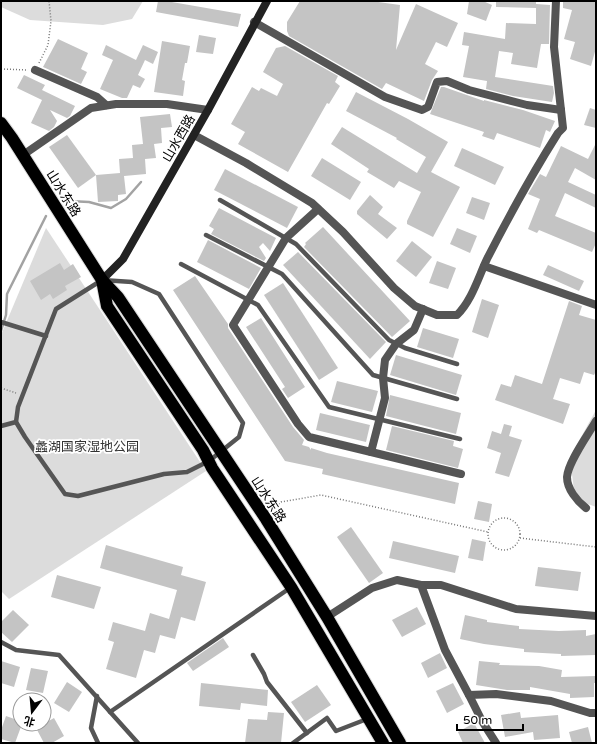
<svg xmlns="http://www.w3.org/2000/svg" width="597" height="744" font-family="'Varela Round','Noto Sans SC',sans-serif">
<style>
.green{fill:#dcdcdc}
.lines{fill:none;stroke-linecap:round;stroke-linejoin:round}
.stream{stroke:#a3a3a3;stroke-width:2.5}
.building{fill:#c4c4c4}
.highway-casing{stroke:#dbdbdb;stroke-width:14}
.path{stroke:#777;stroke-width:1.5;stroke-dasharray:1 2;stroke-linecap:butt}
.lane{stroke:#555;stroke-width:4.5}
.street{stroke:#555;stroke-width:8}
.secondary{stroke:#222;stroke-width:8}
.highway{stroke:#000;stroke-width:12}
.labels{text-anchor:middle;stroke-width:3.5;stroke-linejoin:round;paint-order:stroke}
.street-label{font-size:13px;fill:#000;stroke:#fff}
.park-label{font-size:13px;fill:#333;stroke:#fff}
</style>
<rect width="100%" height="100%" fill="#fff"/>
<!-- green -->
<g class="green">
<polygon points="1,1 143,1 132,19 103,25 30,20 1,7"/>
<polygon points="46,228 206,471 9,599 1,591 1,335"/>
<polygon points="596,410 596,507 575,499 570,457"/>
</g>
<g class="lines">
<!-- stream -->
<g class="stream">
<polyline points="69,201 89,202 111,208 126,199 141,182"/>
<polyline points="1,331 6,315 7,294 46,216"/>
</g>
</g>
<!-- building -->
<g class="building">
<polygon points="158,1 166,1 241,14 238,27 156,12"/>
<polygon points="300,1 371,1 400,5 396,50 416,4 458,23 447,47 436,42 425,64 438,71 432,80 424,101 386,83 382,89 289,36 287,31 287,22"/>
<polygon points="469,1 483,1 492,5 486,21 467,14"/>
<polygon points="496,1 536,1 536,4 550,5 549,44 541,44 537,68 511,64 513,53 499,51 495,77 553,86 554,93 552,102 513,96 486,89 487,81 463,77 469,46 462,45 464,32 505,39 506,23 536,24 536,8 496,7"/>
<polygon points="563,1 596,1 596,48 591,66 570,59 575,42 564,39 572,10 563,8"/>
<polygon points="199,35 216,38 213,54 196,52"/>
<polygon points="58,39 88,53 81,69 87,72 81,84 43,67"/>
<polygon points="162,41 190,46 187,63 185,63 182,80 185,81 183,96 154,92"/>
<polygon points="106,45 136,60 143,45 158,52 153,64 145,60 138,75 145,79 140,88 133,85 127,98 122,98 100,89 113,60 102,55"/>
<polygon points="285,46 338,76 335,82 340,86 329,104 327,103 288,172 238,144 245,132 231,124 252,87 259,91 261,88 277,96 283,84 263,72 276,48"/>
<polygon points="24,75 45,85 42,90 75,106 70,116 67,118 50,110 57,121 54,127 49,131 31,123 42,100 17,88"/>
<polygon points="441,87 444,87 484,101 484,100 523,110 555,121 550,132 546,130 540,148 497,133 494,140 482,136 484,132 430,114"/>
<polygon points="356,92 408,119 448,142 431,172 460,187 433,237 407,224 407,221 421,192 399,181 394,188 367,172 369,169 331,144 342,127 417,173 426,157 396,139 397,138 346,111"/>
<polygon points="590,108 596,110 596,128 584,125"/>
<polygon points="170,114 172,127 161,128 162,143 154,144 156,158 145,159 146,174 124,176 126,194 118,195 118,201 98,202 96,175 120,173 119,159 133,158 132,145 143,144 140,117"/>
<polygon points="67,135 96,175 78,188 49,147"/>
<polygon points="596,143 596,180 575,168 568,182 596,195 596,208 565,193 555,216 596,233 596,243 592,252 539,230 537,233 528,229 540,199 528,194 540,174 546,177 561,146 588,159"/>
<polygon points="462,148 504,167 495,185 454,166"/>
<polygon points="322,158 361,182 350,200 311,176"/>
<polygon points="225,169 298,207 287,228 214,190"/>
<polygon points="370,195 383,207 378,214 397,228 387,239 357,214 357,211"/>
<polygon points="472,197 490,203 484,220 466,213"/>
<polygon points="219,208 276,238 270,251 263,243 259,247 266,258 264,261 211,234 214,229 209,226"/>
<polygon points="323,227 410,321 392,337 304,247 306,244 305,243"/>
<polygon points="457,228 477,236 470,253 450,244"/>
<polygon points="208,240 261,268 249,289 197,262"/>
<polygon points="412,241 432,257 416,277 396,261"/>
<polygon points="298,252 386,342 370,359 283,265"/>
<polygon points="437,261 456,268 448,289 429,283"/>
<polygon points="60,263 64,270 73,264 81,277 65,286 67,290 53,299 50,294 41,300 30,281"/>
<polygon points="548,265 584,281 579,291 543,275"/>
<polygon points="195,276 228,324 228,328 293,427 304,440 302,445 309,447 311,450 311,448 327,453 459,483 455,504 322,474 323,469 285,461 173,290"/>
<polygon points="283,283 338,368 319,380 264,295"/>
<polygon points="482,299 499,305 488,338 472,332"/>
<polygon points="569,301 582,306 579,315 596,320 596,371 594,375 584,372 580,384 560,378 553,399 570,404 563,424 495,400 501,384 511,387 515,375 542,384"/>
<polygon points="261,318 305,387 288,398 282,389 285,387 246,327"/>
<polygon points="423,328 459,339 453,358 417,347"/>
<polygon points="396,355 462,375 456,395 390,375"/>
<polygon points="337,381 378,391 372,412 331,402"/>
<polygon points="390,395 461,413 456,434 386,416"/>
<polygon points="320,413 370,425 366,442 316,430"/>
<polygon points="504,424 512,426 509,436 522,440 509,477 495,473 501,453 487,448 492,431 501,434"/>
<polygon points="392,426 454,441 453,446 463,449 458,468 386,450"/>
<polygon points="478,501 492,504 489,522 474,519"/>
<polygon points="351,527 383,573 369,583 337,537"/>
<polygon points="472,539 486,542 483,561 468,558"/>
<polygon points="393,541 459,556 455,573 389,558"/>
<polygon points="106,545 183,567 181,575 206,582 195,621 181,617 175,639 160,635 155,653 144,650 136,678 106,669 114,642 108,640 113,622 145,631 150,613 169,619 177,590 100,568"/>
<polygon points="538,567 581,572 578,591 535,586"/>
<polygon points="57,575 101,587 94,609 51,597"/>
<polygon points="417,607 426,624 402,637 392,620"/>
<polygon points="13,610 29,625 12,642 1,632 1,622"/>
<polygon points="465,615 487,620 487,622 519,626 519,629 559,631 586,630 586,636 596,634 596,655 561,656 561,654 524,652 524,649 484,644 460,639"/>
<polygon points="223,638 229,647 193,671 187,663"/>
<polygon points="440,653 447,668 428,678 421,663"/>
<polygon points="1,661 20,667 14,687 1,683"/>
<polygon points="479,661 500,663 499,665 539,666 562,670 561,677 596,676 596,683 594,683 594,697 570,698 570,694 530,687 530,690 507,690 476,685"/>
<polygon points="31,668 48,671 43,693 26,690"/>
<polygon points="67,682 82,692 69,712 54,703"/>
<polygon points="201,683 268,690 267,706 241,703 240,710 199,706"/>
<polygon points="453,683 464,704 447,713 436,691"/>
<polygon points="317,685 331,705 305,722 291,702"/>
<polygon points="268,712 284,713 281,743 245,743 248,719 267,720"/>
<polygon points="520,712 521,718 558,715 560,738 534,740 533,732 505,737 501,715"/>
<polygon points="6,716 20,721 20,724 22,724 15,743 1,739 1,730"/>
<polygon points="54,718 64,736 52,743 44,743 36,728"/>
<polygon points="474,723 485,743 463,743 458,732"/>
<polygon points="588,727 592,743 572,743 569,732"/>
</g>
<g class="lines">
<!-- highway casing -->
<g class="highway-casing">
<g id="highway">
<polyline points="1,123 12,138 102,280 118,297 266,519 327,617 400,743"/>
<polyline points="102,280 107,306 203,450 212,468 291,587 383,743"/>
</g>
</g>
<!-- path -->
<g class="path">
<polyline points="39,63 48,45 51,21 49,1"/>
<polyline points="1,69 28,70"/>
<polyline points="1,388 16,393"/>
<polyline points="273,511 281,502 321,495 488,532"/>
<circle cx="504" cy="534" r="16"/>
<polyline points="520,538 596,547"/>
</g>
<!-- lane -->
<g class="lane">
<polyline points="220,200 296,244 389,340 405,348 457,364"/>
<polyline points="206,235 282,274 373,375 457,399"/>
<polyline points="181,264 258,305 329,407 460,439"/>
<polygon points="102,280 132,282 159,294 243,423 239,437 209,461 187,472 164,474 78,496 65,494 25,437 16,422 18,407 56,309"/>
<polyline points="1,322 46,336"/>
<polyline points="1,426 16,422"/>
<polyline points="1,642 16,650 59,655 138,743"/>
<polyline points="253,655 264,674 267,682 307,733"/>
<polyline points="97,696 91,728 98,743"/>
<polyline points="110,712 290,588"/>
<polyline points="293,743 327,718 336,731 367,719"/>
</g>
<!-- street -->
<g class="street">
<polyline points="254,22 385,97 422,110 428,107 437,82 447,81 469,90 527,105 561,110"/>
<polyline points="35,70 97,97 106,105"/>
<path d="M194,135l52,28 66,40 31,29 51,56 21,18 22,9h20c15,-15 21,-37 30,-56 22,-43 45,-85 71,-126l5,-5 -9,-81 2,-46"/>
<polyline points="23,155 91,108 116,104 167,104 208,110"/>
<polyline points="318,209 286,238 233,325 298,424 309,437 371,452 385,398 383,378 385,360 396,344 414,330 423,309"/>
<polyline points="484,266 596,305"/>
<polyline points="371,452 461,474"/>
<path d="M586,508c-9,-7 -19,-19 -19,-31 1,-15 21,-42 29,-56"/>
<polyline points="421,585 441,585 516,609 596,616"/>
<polyline points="327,617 372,588 397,580 421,585 445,650 469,695 496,694 551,701 590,713 596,713"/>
<polyline points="469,695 482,721 496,743"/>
</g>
<!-- secondary -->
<polyline class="secondary" points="102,280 123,259 208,110 267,1"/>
<!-- highway -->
<use href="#highway" class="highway"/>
</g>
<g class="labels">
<!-- street labels -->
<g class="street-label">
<text transform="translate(178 138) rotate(-60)" y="5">山水西路</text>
<text transform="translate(64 193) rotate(58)" y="5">山水东路</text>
<text transform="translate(269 499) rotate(57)" y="5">山水东路</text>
</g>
<!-- park labels -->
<g class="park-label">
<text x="87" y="451">蠡湖国家湿地公园</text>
</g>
</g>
<!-- border -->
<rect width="597" height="744" fill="none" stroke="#000000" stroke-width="4"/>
<!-- north arrow -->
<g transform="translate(32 712) rotate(196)"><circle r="19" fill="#ffffff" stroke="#999999"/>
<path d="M0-3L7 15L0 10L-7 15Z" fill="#000000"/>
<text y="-6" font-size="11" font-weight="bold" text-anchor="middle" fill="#000000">北</text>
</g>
<!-- scale -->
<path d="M457 724v6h66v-6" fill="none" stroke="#000000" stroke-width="2"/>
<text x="463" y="724" font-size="12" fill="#000000" stroke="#ffffff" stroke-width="3" paint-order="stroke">50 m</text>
</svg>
